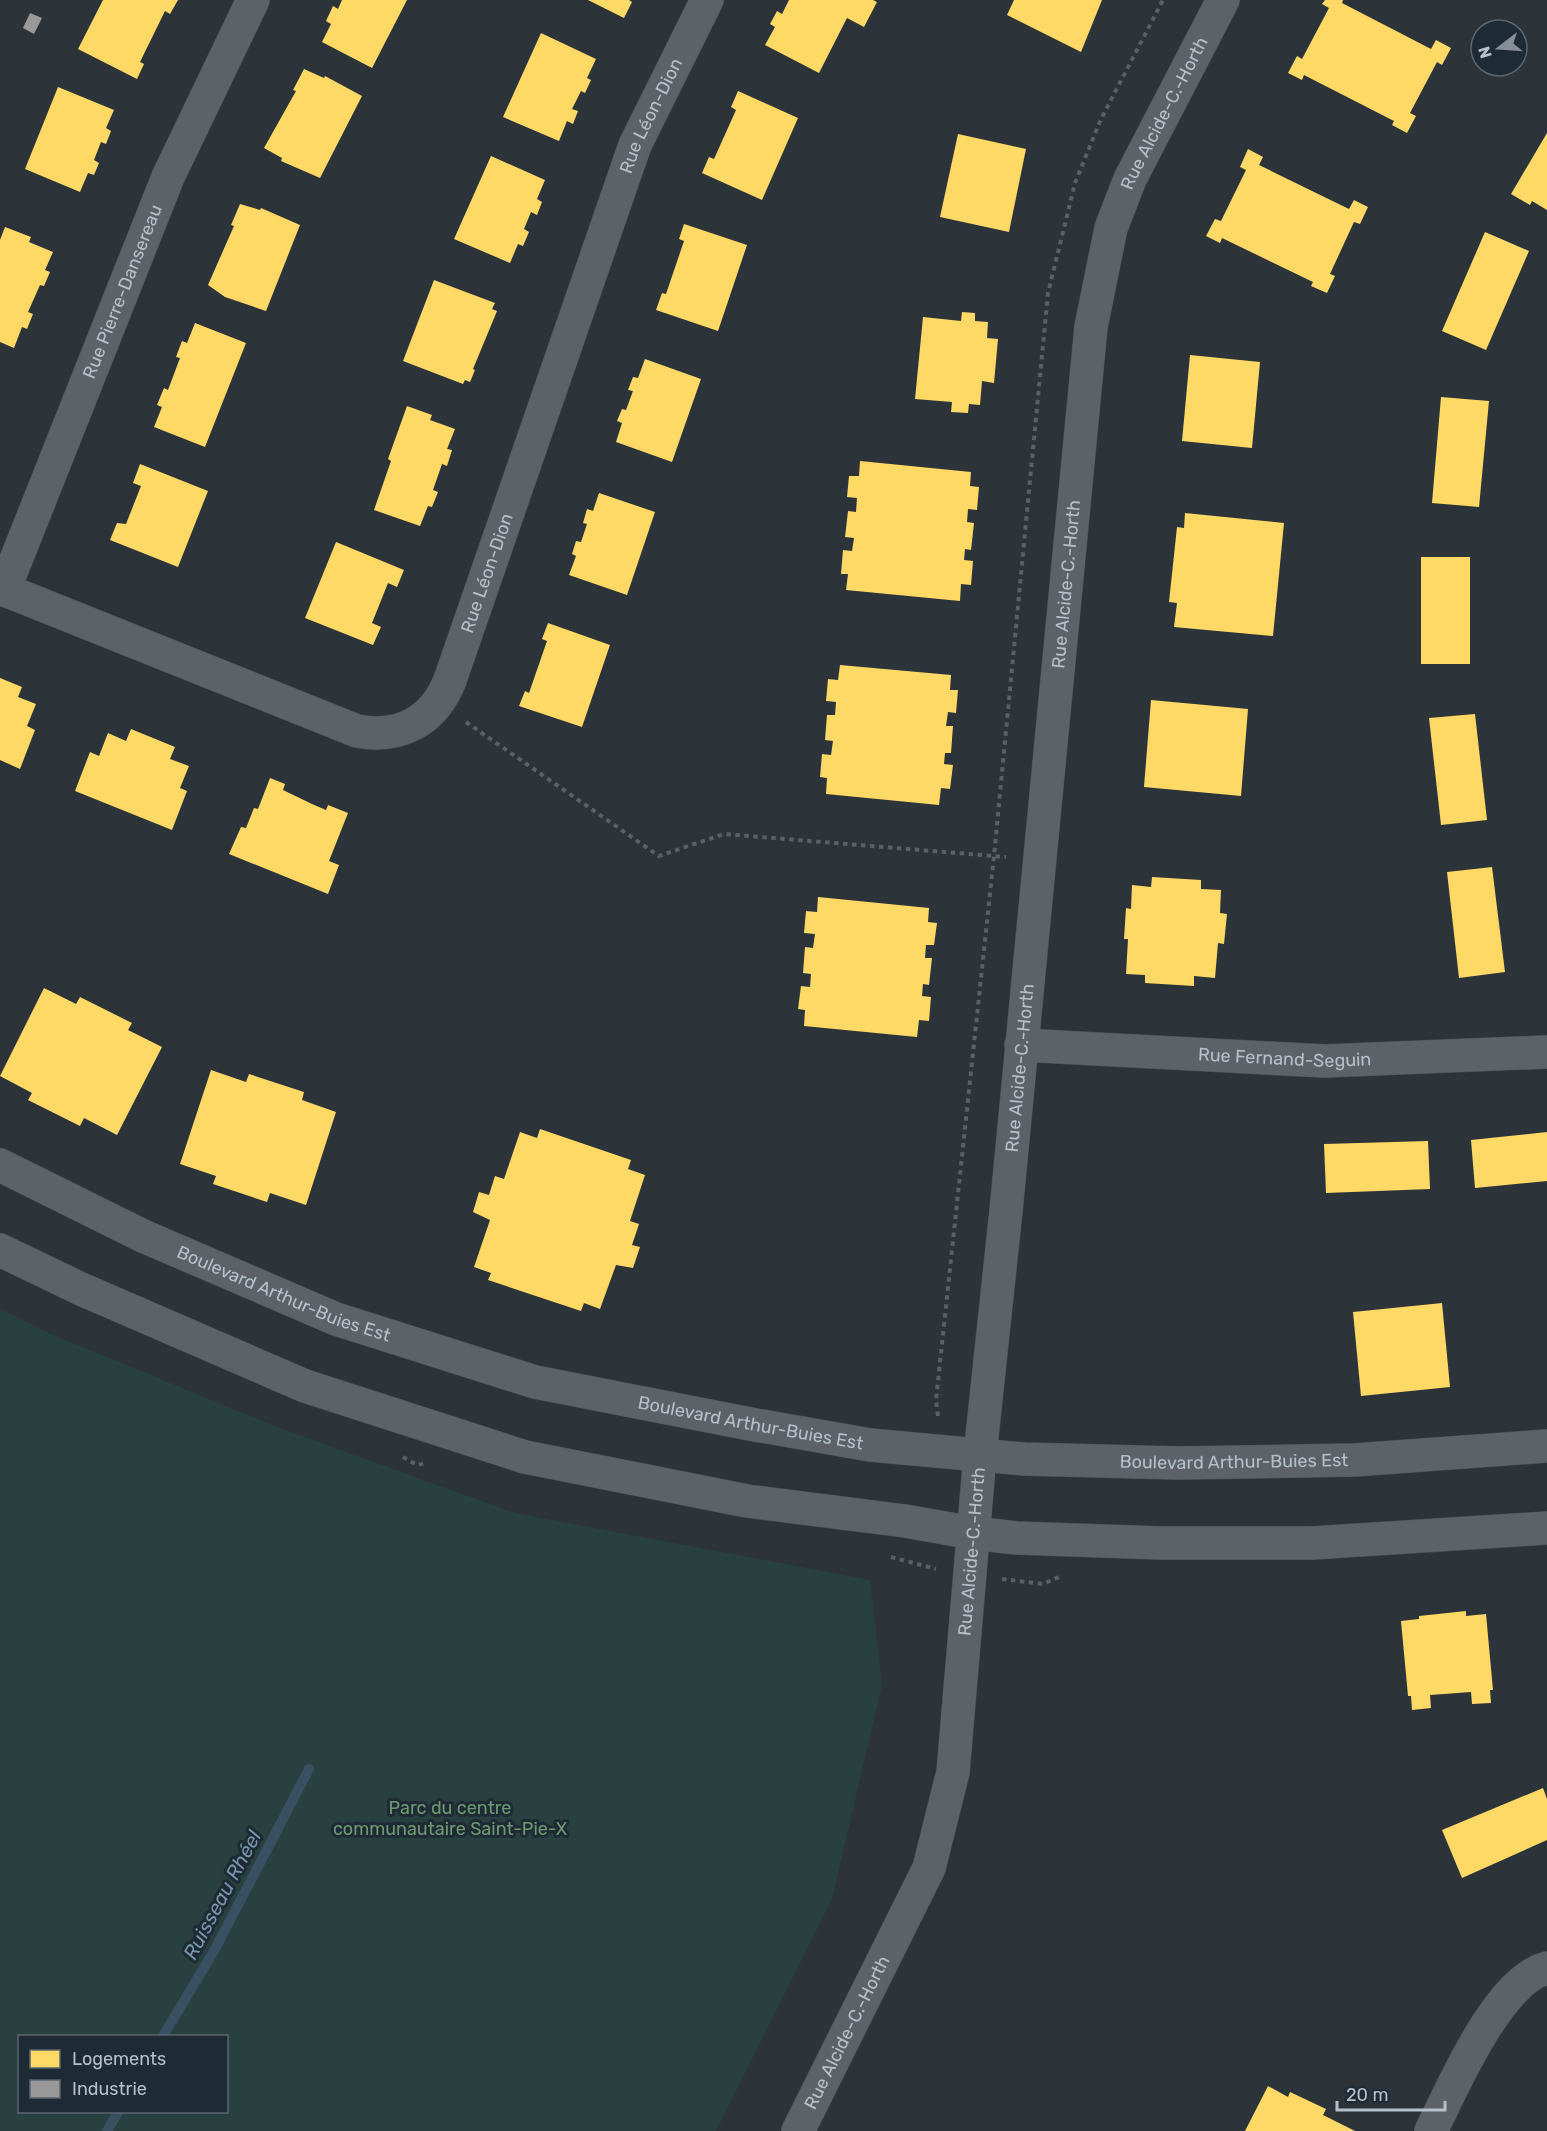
<svg xmlns="http://www.w3.org/2000/svg" width="1547" height="2131" font-family="Rubik,sans-serif">
<style>
.green{fill:#294040;fill-rule:evenodd}
.homes{fill:#ffd966}
.industry{fill:#999}
.lines{fill:none;stroke-linecap:round;stroke-linejoin:round}
.stream{stroke:#394f62;stroke-width:10}
.minor-casing{stroke:#4a4f54;stroke-width:34}
.tertiary-casing{stroke:#4a4f54;stroke-width:34}
.path{stroke:#5a6064;stroke-width:4;stroke-dasharray:4.5 4.5;stroke-linecap:butt}
.minor{stroke:#5c6267;stroke-width:33}
.tertiary{stroke:#5c6267;stroke-width:33}
.labels{text-anchor:middle;stroke-width:6;stroke-linejoin:round;paint-order:stroke}
.street-label{font-size:18px;fill:#b6c0ca;stroke:#1e2a34}
.park-label{font-size:18px;fill:#6e9a72;stroke:#1e2a34}
.water-label{font-size:20px;font-style:italic;fill:#7795ac;stroke:#1e2a34}
</style>
<rect width="100%" height="100%" fill="#2c3339"/>
<!-- green -->
<path class="green" d="M0,1309l46,23 231,95 238,86 355,67 12,105 -50,214 -116,232h-716zM20,2036h206v76h-206z"/>
<!-- homes -->
<g class="homes">
<polygon points="103,0 178,0 170,14 165,11 140,62 144,64 137,79 78,49"/>
<polygon points="342,0 407,0 372,68 322,42 331,24 326,21 333,6 338,9"/>
<polygon points="588,0 629,0 632,2 624,18"/>
<polygon points="789,0 873,0 877,2 864,27 847,18 819,73 765,45 775,27 770,24 777,11 782,14"/>
<polygon points="1014,0 1102,0 1081,52 1007,15"/>
<polygon points="1325,0 1343,0 1342,3 1431,49 1436,40 1451,48 1442,65 1437,62 1410,113 1416,116 1407,133 1392,125 1394,121 1304,75 1302,80 1288,73 1297,56 1302,59 1329,8 1322,4"/>
<polygon points="541,33 596,59 587,78 591,80 585,93 581,91 572,109 578,111 573,124 567,121 559,141 503,117"/>
<polygon points="304,69 324,78 325,76 362,96 320,178 281,161 282,158 264,148 296,91 293,90"/>
<polygon points="58,87 114,110 106,128 111,131 106,144 101,142 94,160 99,163 94,175 88,173 80,192 25,169"/>
<polygon points="738,91 798,118 762,200 702,173 709,157 714,159 736,110 731,107"/>
<polygon points="1547,133 1547,210 1532,201 1530,205 1511,194"/>
<polygon points="958,134 1026,149 1009,232 940,217"/>
<polygon points="1248,149 1263,157 1259,165 1349,209 1354,200 1368,207 1360,224 1354,222 1330,274 1335,276 1327,293 1311,286 1313,282 1222,238 1220,243 1206,236 1215,219 1221,221 1246,170 1240,167"/>
<polygon points="491,156 545,180 537,199 542,202 537,215 531,212 524,229 529,232 523,246 518,244 510,263 454,239"/>
<polygon points="240,204 260,210 261,208 300,225 266,311 225,297 208,285 234,226 231,225"/>
<polygon points="684,224 747,245 718,331 656,310 662,293 666,294 684,241 679,239"/>
<polygon points="5,227 31,237 29,242 53,252 45,270 50,272 44,286 40,285 28,312 33,314 27,329 22,327 14,348 0,342 0,240"/>
<polygon points="1485,232 1529,251 1486,350 1442,331"/>
<polygon points="434,280 495,303 492,309 497,311 473,369 475,370 470,382 465,380 463,384 403,361"/>
<polygon points="962,312 975,313 975,321 988,322 987,338 998,339 994,383 982,381 980,405 969,404 968,413 951,412 952,402 915,399 923,317 961,321"/>
<polygon points="195,323 246,343 205,447 154,427 162,407 157,405 164,388 168,390 180,358 176,357 182,341 187,343"/>
<polygon points="1190,355 1260,362 1252,448 1182,441"/>
<polygon points="645,359 701,379 672,462 616,442 622,423 617,421 622,409 626,410 633,391 628,390 633,377 638,378"/>
<polygon points="1441,397 1489,401 1479,507 1432,503"/>
<polygon points="407,406 432,415 430,420 455,429 447,449 452,450 447,466 442,464 433,490 438,492 432,507 428,506 420,526 374,510 391,461 388,459"/>
<polygon points="860,461 971,472 970,486 979,487 977,510 968,509 967,522 974,523 971,550 965,549 964,560 973,561 971,585 961,584 960,601 846,590 848,574 841,574 843,550 852,551 854,538 845,537 848,511 856,512 857,498 847,497 849,476 859,476"/>
<polygon points="140,464 208,491 178,567 110,540 117,523 126,524 141,486 133,483"/>
<polygon points="599,493 655,512 627,595 569,575 576,556 572,554 576,541 581,542 587,524 583,523 587,509 593,511"/>
<polygon points="1185,513 1284,523 1273,636 1174,627 1177,603 1169,602 1177,527 1184,528"/>
<polygon points="336,542 404,570 397,587 388,583 372,623 381,627 373,645 305,618"/>
<rect x="1421" y="557" width="49" height="107"/>
<polygon points="548,623 610,645 582,727 519,706 525,691 529,693 547,641 542,639"/>
<polygon points="840,665 951,675 950,690 958,690 956,713 948,712 946,726 953,726 951,753 945,753 944,764 953,765 950,789 941,788 939,805 826,794 827,778 820,777 822,754 831,755 833,741 825,740 827,715 835,715 836,702 826,701 828,679 838,680"/>
<polygon points="0,678 22,687 18,697 36,704 27,726 35,730 20,769 0,760"/>
<polygon points="1151,700 1248,709 1241,796 1144,787"/>
<polygon points="1475,714 1487,820 1441,825 1429,718"/>
<polygon points="131,729 175,747 170,759 189,766 180,788 187,791 172,830 75,791 90,752 99,756 108,733 126,741"/>
<polygon points="270,778 285,784 283,790 312,804 326,810 328,805 348,813 329,861 339,865 328,894 229,854 241,827 246,828 254,808 258,809"/>
<polygon points="1492,867 1505,972 1459,978 1447,872"/>
<polygon points="1152,877 1201,880 1201,889 1221,890 1220,913 1227,914 1224,944 1218,943 1215,978 1194,976 1194,986 1145,983 1145,975 1126,974 1128,939 1124,939 1126,908 1131,909 1132,885 1151,887"/>
<polygon points="818,897 929,908 928,922 937,923 934,945 926,945 925,958 932,958 929,985 923,984 922,996 931,997 929,1021 919,1020 917,1037 804,1026 805,1010 798,1009 801,986 810,987 811,974 803,973 805,947 813,948 815,934 804,933 806,911 817,912"/>
<polygon points="44,988 76,1004 80,997 132,1023 128,1030 162,1047 117,1135 84,1118 80,1126 28,1100 32,1093 0,1076"/>
<polygon points="211,1070 246,1082 249,1074 304,1092 302,1100 336,1112 306,1205 270,1193 267,1202 213,1184 216,1176 180,1164"/>
<polygon points="540,1129 631,1160 628,1169 645,1175 630,1221 639,1224 632,1245 640,1247 633,1268 616,1265 600,1309 584,1303 581,1311 488,1280 491,1273 474,1267 490,1220 473,1212 479,1192 489,1195 495,1176 504,1179 520,1132 537,1138"/>
<polygon points="1547,1132 1547,1181 1475,1188 1471,1140"/>
<polygon points="1428,1141 1430,1189 1326,1193 1324,1144"/>
<polygon points="1442,1303 1450,1387 1361,1396 1353,1312"/>
<polygon points="1466,1611 1466,1616 1486,1614 1493,1690 1490,1690 1491,1703 1472,1704 1471,1692 1430,1695 1431,1708 1412,1710 1411,1696 1408,1696 1401,1621 1419,1619 1419,1616"/>
<polygon points="1543,1788 1547,1799 1547,1840 1462,1878 1442,1830"/>
<polygon points="1268,2086 1288,2097 1290,2092 1326,2109 1323,2115 1355,2131 1245,2131"/>
</g>
<!-- industry -->
<polygon class="industry" points="30,13 42,18 34,34 23,28"/>
<g class="lines">
<!-- stream -->
<g class="stream">
<polyline points="163,2036 214,1951 309,1769"/>
<polyline points="107,2131 118,2112"/>
</g>
<!-- minor casing -->
<g class="minor-casing">
<g id="minor">
<path id="s1" d="M0,588l357,143c43,8 77,-10 93,-51l185,-535 72,-145"/>
<path id="s2" d="M4,590l164,-413 85,-177"/>
<path id="s3" d="M1021,1045l304,16 222,-9"/>
<path id="s4" d="M798,2131l131,-263 24,-96 27,-317 26,-244 85,-884 20,-99 19,-49 93,-179"/>
<path d="M1431,2131c22,-44 67,-151 116,-163"/>
</g>
</g>
<!-- tertiary casing -->
<g class="tertiary-casing">
<g id="tertiary">
<path id="s5" d="M0,1165l143,71 193,83 199,63 215,42 120,21 154,14 154,4 176,-3 193,-14"/>
<polyline points="0,1250 81,1289 305,1386 525,1457 747,1501 905,1521 973,1533 1017,1538 1161,1543 1312,1543 1547,1528"/>
</g>
</g>
<!-- path -->
<g class="path">
<polyline points="466,722 659,856 724,834 1006,857"/>
<polyline points="938,1416 936,1400 994,856 1048,293 1075,183 1101,119 1163,0"/>
<polyline points="403,1457 417,1465 426,1463"/>
<polyline points="891,1557 936,1569"/>
<polyline points="1002,1579 1043,1584 1059,1577"/>
</g>
<!-- minor -->
<use href="#minor" class="minor"/>
<!-- tertiary -->
<use href="#tertiary" class="tertiary"/>
</g>
<g class="labels">
<!-- street labels -->
<g class="street-label">
<text dy="6" stroke="none"><textPath href="#s4" startOffset="2072">Rue Alcide-C.-Horth</textPath></text>
<text dy="6" stroke="none"><textPath href="#s1" startOffset="1100">Rue Léon-Dion</textPath></text>
<text dy="6" stroke="none"><textPath href="#s2" startOffset="321">Rue Pierre-Dansereau</textPath></text>
<text dy="6" stroke="none"><textPath href="#s1" startOffset="614">Rue Léon-Dion</textPath></text>
<text dy="6" stroke="none"><textPath href="#s4" startOffset="1586">Rue Alcide-C.-Horth</textPath></text>
<text dy="6" stroke="none"><textPath href="#s3" startOffset="264">Rue Fernand-Seguin</textPath></text>
<text dy="6" stroke="none"><textPath href="#s4" startOffset="1100">Rue Alcide-C.-Horth</textPath></text>
<text dy="6" stroke="none"><textPath href="#s5" startOffset="312">Boulevard Arthur-Buies Est</textPath></text>
<text dy="6" stroke="none"><textPath href="#s5" startOffset="798">Boulevard Arthur-Buies Est</textPath></text>
<text dy="6" stroke="none"><textPath href="#s5" startOffset="1284">Boulevard Arthur-Buies Est</textPath></text>
<text dy="6" stroke="none"><textPath href="#s4" startOffset="614">Rue Alcide-C.-Horth</textPath></text>
<text dy="6" stroke="none"><textPath href="#s4" startOffset="110">Rue Alcide-C.-Horth</textPath></text>
</g>
<!-- park labels -->
<g class="park-label">
<text x="450" y="1814">Parc du centre<tspan x="450" dy="21">communautaire Saint-Pie-X</tspan></text>
</g>
<!-- water labels -->
<g class="water-label">
<text transform="translate(222 1895) rotate(-62)" y="7">Ruisseau Rhéel</text>
</g>
</g>
<!-- legend -->
<rect x="18" y="2035" width="210" height="78" fill="#1e2a34" stroke="#5b6670" stroke-width="1.5"/>
<rect x="30" y="2050" width="30" height="18" fill="#ffd966" stroke="#5b6670" stroke-width="1.5"/>
<text x="72" y="2065" font-size="18" fill="#b6c0ca">Logements</text>
<rect x="30" y="2080" width="30" height="18" fill="#999999" stroke="#5b6670" stroke-width="1.5"/>
<text x="72" y="2095" font-size="18" fill="#b6c0ca">Industrie</text>
<!-- north arrow -->
<g transform="translate(1499 48) rotate(253)"><circle r="28" fill="#1e2a34" stroke="#5b6670" stroke-width="1.5"/>
<path d="M0-4.5L10 22L0 15L-10 22Z" fill="#868f97"/>
<text y="-9" font-size="16" font-weight="bold" text-anchor="middle" fill="#b6c0ca">N</text>
</g>
<!-- scale -->
<path d="M1337 2101v9h108v-9" fill="none" stroke="#b6c0ca" stroke-width="3"/>
<text x="1346" y="2101" font-size="18" fill="#b6c0ca" stroke="#1e2a34" stroke-width="4.5" paint-order="stroke">20 m</text>
</svg>
